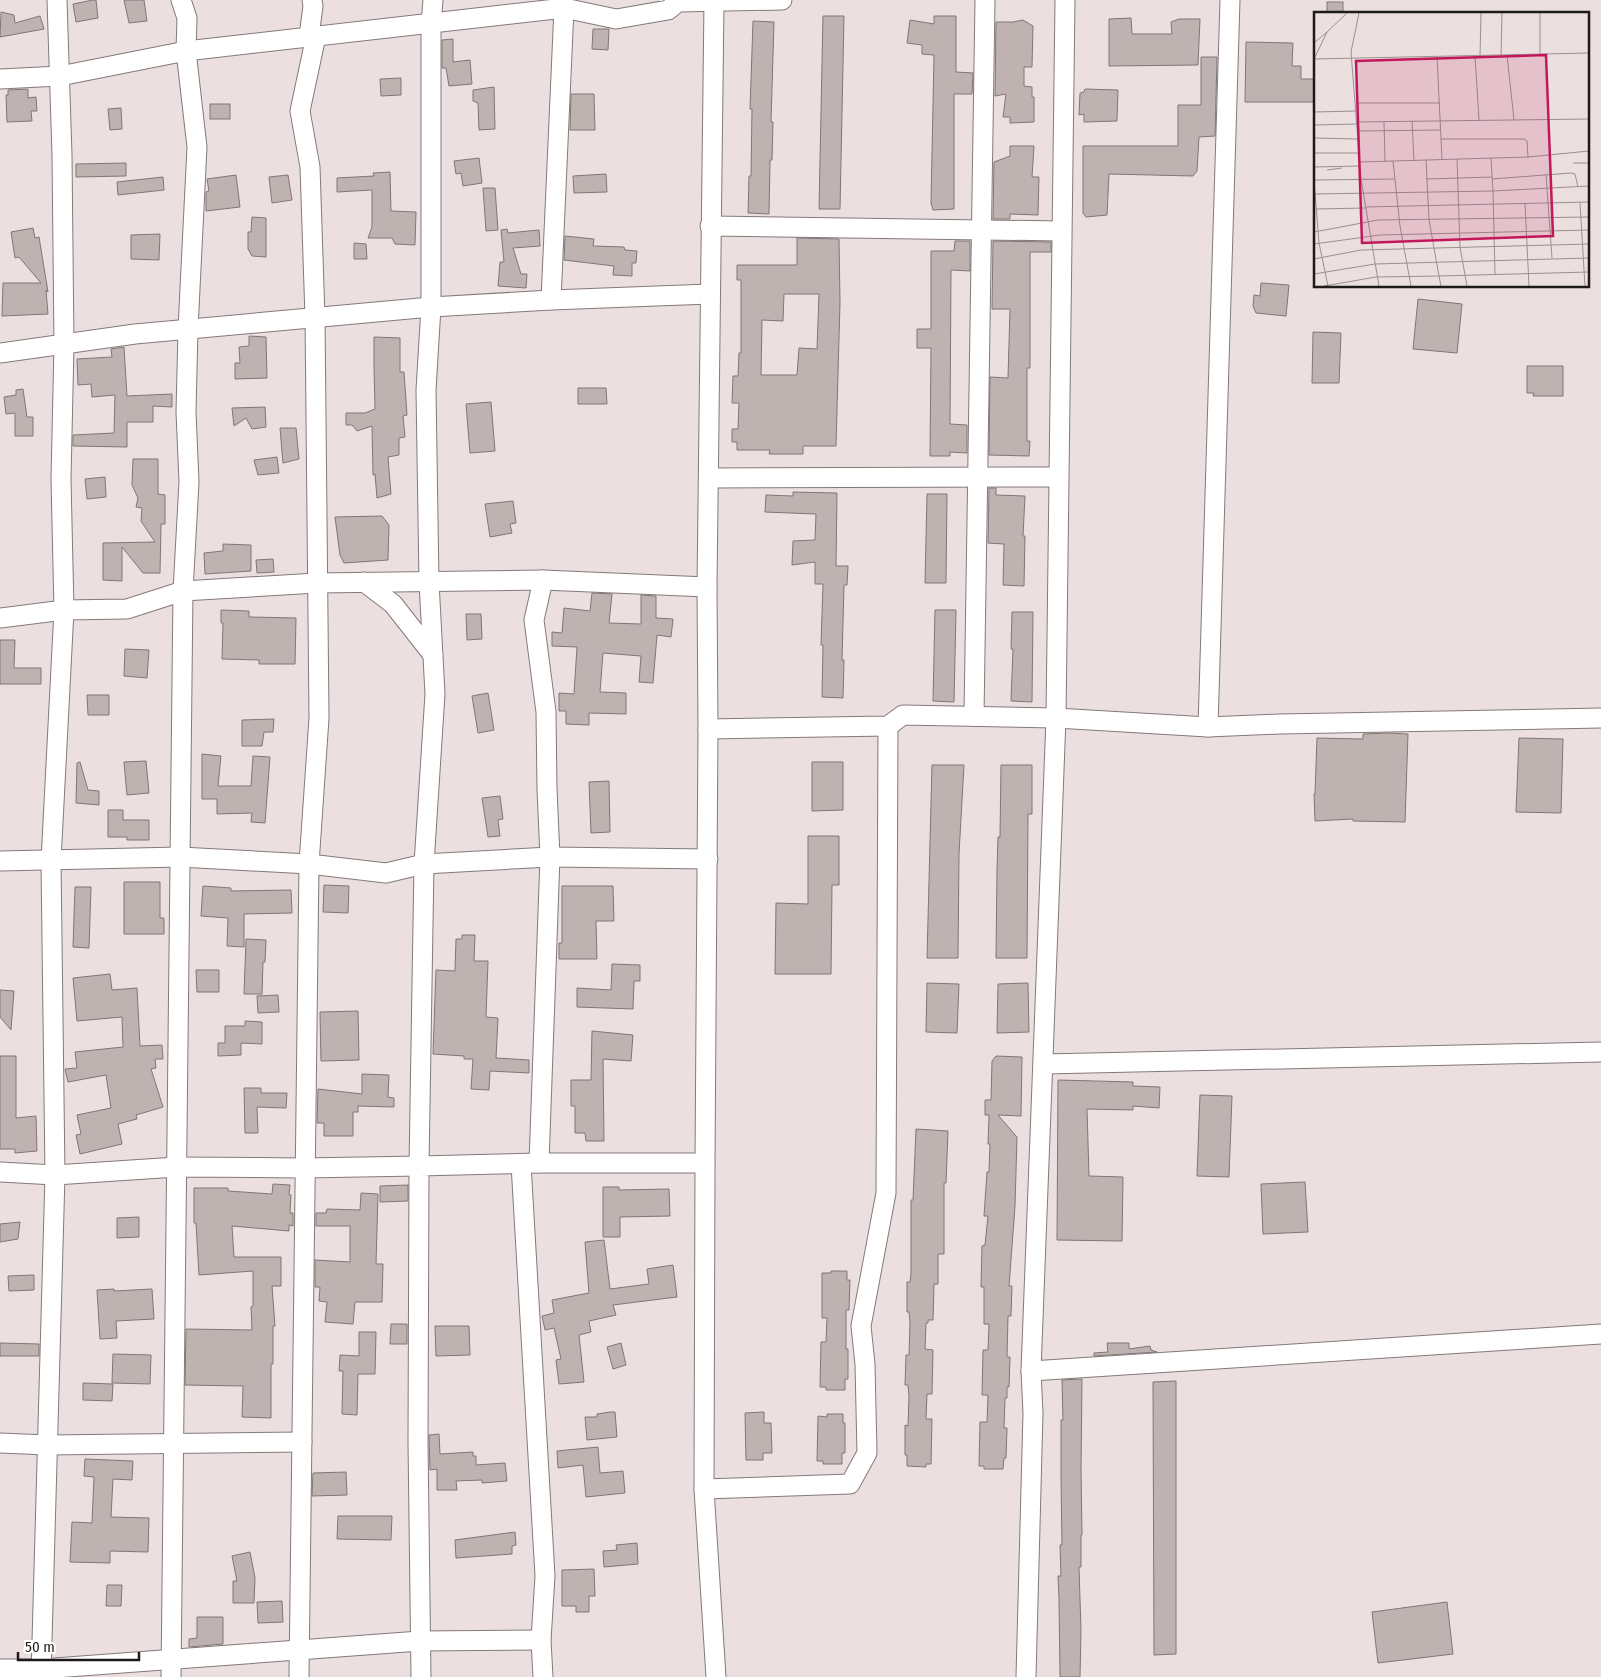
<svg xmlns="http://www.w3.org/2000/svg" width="1601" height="1677" font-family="'Fira Sans Condensed',sans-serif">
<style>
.building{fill:#bfb3b2;stroke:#817676;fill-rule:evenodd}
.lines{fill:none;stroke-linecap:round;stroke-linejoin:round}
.minor-casing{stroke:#847979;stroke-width:21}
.minor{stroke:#fff;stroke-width:19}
.inset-road{fill:none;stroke:#9a9090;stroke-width:1}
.view{fill:#c2185b;fill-opacity:0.15;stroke:#c2185b;stroke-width:2.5}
.inset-edge{fill:none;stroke:#1e1a1a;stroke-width:2.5}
</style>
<rect width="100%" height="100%" fill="#ecdfdf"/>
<!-- building -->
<g class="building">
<polygon points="93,0 96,0 98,18 76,22 73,4"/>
<polygon points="124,0 144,0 147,21 129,23"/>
<rect x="1327" y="2" width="16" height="12"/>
<polygon points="1,12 14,15 15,23 40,16 44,29 0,37"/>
<polygon points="823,16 844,16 840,209 819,209"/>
<polygon points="934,16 956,16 956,72 973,73 972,94 954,94 954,209 933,210 931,203 934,55 922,54 922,45 907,43 910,20 934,24"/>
<polygon points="1131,18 1132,34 1172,34 1171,22 1179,19 1200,19 1198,65 1109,66 1109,19"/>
<polygon points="1023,20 1033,26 1032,67 1024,67 1024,86 1032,87 1032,97 1034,97 1034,122 1010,123 1010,117 1003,117 1006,94 995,96 996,22 1013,22"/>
<polygon points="753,21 774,22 771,122 773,122 772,160 770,160 769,214 748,213 749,176 751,176 752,109 750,109"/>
<polygon points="593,29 609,29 608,50 592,49"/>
<polygon points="453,39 453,62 470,60 472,84 449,86 446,68 442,68 442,40"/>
<polygon points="1246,42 1293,43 1292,66 1301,66 1301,79 1315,79 1315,102 1245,102"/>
<polygon points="1201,57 1217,57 1215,136 1199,137 1197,171 1193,176 1109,174 1107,215 1086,217 1083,213 1083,146 1178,146 1178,105 1201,105"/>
<polygon points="401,78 401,95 381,96 380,79"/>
<polygon points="494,87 495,129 479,130 478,103 473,101 473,90"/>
<polygon points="28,89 28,98 36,97 37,111 31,111 32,121 7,122 6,95 8,95 8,90"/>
<polygon points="1085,89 1118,90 1117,121 1084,122 1084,114 1079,115 1080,93 1084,92"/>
<polygon points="571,94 594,94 595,130 570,130"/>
<rect x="210" y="104" width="20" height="15"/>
<polygon points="121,108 122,129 110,130 108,109"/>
<polygon points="1010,146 1034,146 1032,177 1039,177 1038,215 1010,214 1010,219 993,219 994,162 1010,156"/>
<polygon points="479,158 482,183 463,186 461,173 456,174 454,161"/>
<polygon points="126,163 126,176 76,177 76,164"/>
<polygon points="390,172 391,211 416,212 415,245 395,244 392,238 368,238 372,227 372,190 337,192 337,178 374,176 373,173"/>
<polygon points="606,174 607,192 574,193 573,176"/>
<polygon points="236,175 240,207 206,211 206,192 209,191 207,179"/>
<polygon points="288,175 292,200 272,203 269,177"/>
<polygon points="163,177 164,190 118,195 117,182"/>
<polygon points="483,188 495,188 498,230 486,231"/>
<polygon points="252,217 266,218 266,257 252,256 248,249 248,232 251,232"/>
<polygon points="33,228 35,238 39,237 48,292 46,290 48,314 2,316 3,283 41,283 19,257 15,258 11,232"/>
<polygon points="507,229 508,233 539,230 540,246 513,248 521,274 527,274 526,288 498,286 500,262 504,262 501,230"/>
<polygon points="160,234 159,260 131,259 131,235"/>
<polygon points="565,236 594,239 593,246 624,247 625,250 637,251 636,263 632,263 632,276 613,275 614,266 564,260"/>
<path d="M797,238l42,1 1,63 -4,144h-33v8h-34l1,-4h-33v-8h-5v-13h6l1,-26h-7l1,-27h5l1,-23h2v-73h-4v-15h60zM784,294h35l-2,55 -18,-1 -2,27h-36l1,-55 21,1z"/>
<polygon points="955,241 970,241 970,271 951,270 950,424 967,425 967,453 950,452 950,456 930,456 931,348 917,348 917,329 931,329 931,251 954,251"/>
<polygon points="993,241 1051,242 1051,252 1030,252 1030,368 1027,368 1027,441 1030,441 1029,456 989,455 990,377 1008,378 1010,309 992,309"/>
<polygon points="354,243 366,244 367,259 354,259"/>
<polygon points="1261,283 1289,285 1286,316 1256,313 1253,306 1254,295 1260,296"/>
<polygon points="1418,299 1462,304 1457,353 1413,349"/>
<polygon points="1313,332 1341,333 1339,383 1312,383"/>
<polygon points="249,336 266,337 267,378 235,379 235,363 240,363 239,347 249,346"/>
<polygon points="374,337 400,338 400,372 404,372 407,415 403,416 405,437 399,438 399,455 388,457 391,494 377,498 375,474 373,475 372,426 357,431 352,425 346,425 346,413 365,413 375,409 374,367"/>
<polygon points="124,347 127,396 172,394 172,407 153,406 153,422 127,422 127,447 73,446 73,435 114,433 115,395 92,397 91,384 78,385 77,359 112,357 111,349"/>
<polygon points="1527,366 1563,366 1563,396 1533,396 1534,393 1527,393"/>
<polygon points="578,388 606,388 607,404 578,404"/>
<polygon points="23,389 27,417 33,417 33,436 15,436 15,413 6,414 4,397 16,395 16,390"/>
<polygon points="491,402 495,451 470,453 466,404"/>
<polygon points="265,407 266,427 252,429 246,418 234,426 232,408"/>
<polygon points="280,428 296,428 299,459 283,463"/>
<polygon points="277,457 279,473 258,475 254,460"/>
<polygon points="133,459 158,459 158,494 165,495 165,524 161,524 160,573 143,573 122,547 122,581 103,580 103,543 155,542 141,521 142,508 136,507 138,498 132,485"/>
<polygon points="105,477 106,497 87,499 85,479"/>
<polygon points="989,488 996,488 996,495 1025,496 1023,536 1025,536 1024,586 1003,585 1004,544 988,543"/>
<polygon points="793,492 837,493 836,566 848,566 847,585 844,585 842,660 844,660 843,698 822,697 823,645 821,645 823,584 815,584 815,562 792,565 793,541 815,540 816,514 765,512 766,495 793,496"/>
<polygon points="927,494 947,494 946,583 925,583"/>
<polygon points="513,501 516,523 510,524 512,533 490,537 485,504"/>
<polygon points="382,516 389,525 388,560 344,563 340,555 335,517"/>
<polygon points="223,544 251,545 251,571 205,574 204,553 223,551"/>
<polygon points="273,559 274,572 257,573 256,560"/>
<polygon points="592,593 612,594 609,623 641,624 641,595 656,596 656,618 673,619 671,637 657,635 653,683 639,682 641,656 603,653 600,692 626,693 626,714 589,713 589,725 566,724 566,711 559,711 559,693 574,694 577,647 552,646 552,632 562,633 564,608 590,611"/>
<polygon points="221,610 249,611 249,617 296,618 295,664 259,664 259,660 222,659 223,623 221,623"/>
<polygon points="935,610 956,610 954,702 933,701"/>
<polygon points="1012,612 1033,612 1032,702 1011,701 1013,649 1011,649"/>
<polygon points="466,614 481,614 482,639 467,640"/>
<polygon points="0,640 15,640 14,668 41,668 41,684 0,684"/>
<polygon points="125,649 149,650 147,678 124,676"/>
<polygon points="488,693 494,730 478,733 472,696"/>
<polygon points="87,695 109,695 109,715 88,715"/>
<polygon points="274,719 273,732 264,732 262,746 242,746 242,720"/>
<polygon points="1389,733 1408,734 1405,822 1353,821 1353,819 1315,821 1314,794 1315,794 1317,738 1363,739 1363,734"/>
<polygon points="1519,738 1563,739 1561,813 1516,812"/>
<polygon points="202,754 221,756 218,786 251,786 253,756 270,757 265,823 251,822 252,813 217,814 217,799 202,799"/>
<polygon points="146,761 149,793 127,795 124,762"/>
<polygon points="80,762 88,790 99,791 99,805 76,803 77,763"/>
<polygon points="812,762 843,762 843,810 812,811"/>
<polygon points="932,765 964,765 959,854 958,958 927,958"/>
<polygon points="1001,765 1032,765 1032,814 1028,814 1027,958 996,958 997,870 998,837 1000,837"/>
<polygon points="609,781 610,832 591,833 589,782"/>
<polygon points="500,796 503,819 498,820 500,836 488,837 482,798"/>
<polygon points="108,810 123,810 123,820 149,820 149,840 127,840 127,837 108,837"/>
<polygon points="808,836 839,836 839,885 832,885 831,974 775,974 776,903 808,904"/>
<polygon points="124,882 160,882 160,918 164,918 164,934 124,934"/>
<polygon points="324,885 349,886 348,913 323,912"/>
<polygon points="203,886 231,888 231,891 291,890 292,913 244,914 244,947 227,946 228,918 201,916"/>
<polygon points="562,886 613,886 614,921 596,921 597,959 559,959 559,943 562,943"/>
<polygon points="75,887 91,887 89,948 73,947"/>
<polygon points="462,935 475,935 474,961 488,961 486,1017 498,1018 496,1058 529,1060 529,1073 490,1071 489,1090 471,1089 473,1059 464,1059 464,1056 433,1054 436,970 455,971 456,939 462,939"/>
<polygon points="246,939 266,940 265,962 263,962 262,994 244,994"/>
<polygon points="612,964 640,965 640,981 634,981 633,1009 577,1007 577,988 611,990"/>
<polygon points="196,970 219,970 219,992 197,992"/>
<polygon points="110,974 112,990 137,988 140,1046 162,1045 163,1059 155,1059 156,1068 151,1069 163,1107 136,1115 137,1119 118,1124 122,1144 80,1154 76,1135 81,1134 77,1115 111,1108 106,1075 68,1082 65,1069 77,1068 75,1052 123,1047 122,1017 77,1021 73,978"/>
<polygon points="927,983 959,984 957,1033 926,1032"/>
<polygon points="1028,983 1029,1032 997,1033 998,984"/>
<polygon points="0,990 14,991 11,1030 0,1017"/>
<polygon points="278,995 279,1012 258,1013 257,996"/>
<polygon points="358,1011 359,1060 321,1061 320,1012"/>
<polygon points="245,1021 262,1022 262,1044 241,1043 241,1055 218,1056 218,1043 225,1043 225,1026 245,1026"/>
<polygon points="592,1031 633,1035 631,1061 603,1059 604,1141 586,1141 585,1133 575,1133 575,1106 571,1106 571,1080 591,1080"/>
<polygon points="0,1056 16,1056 16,1118 36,1116 37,1151 15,1153 15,1149 0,1149"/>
<polygon points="996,1056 1022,1057 1021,1116 998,1115 1017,1137 1015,1206 1009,1286 1012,1286 1011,1316 1008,1316 1007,1357 1010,1357 1009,1387 1007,1387 1007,1398 1005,1398 1004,1428 1007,1428 1006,1458 1004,1458 1003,1469 984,1469 984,1466 979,1466 980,1422 987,1422 988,1395 982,1395 983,1350 988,1350 989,1324 984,1324 984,1287 981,1287 982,1246 985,1245 988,1216 984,1216 987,1172 989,1172 990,1144 988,1144 989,1115 985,1115 985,1100 991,1100 992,1061"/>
<polygon points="362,1074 389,1075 388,1097 394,1098 394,1107 358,1106 358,1112 353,1112 353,1136 324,1136 324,1123 317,1123 318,1089 362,1094"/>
<polygon points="1058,1080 1133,1082 1133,1086 1160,1087 1159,1108 1133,1106 1133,1110 1087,1109 1089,1176 1123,1177 1122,1241 1057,1240"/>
<polygon points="244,1088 261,1088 261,1093 287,1093 286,1108 257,1107 258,1133 245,1133"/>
<polygon points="1200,1095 1232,1096 1229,1177 1197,1176"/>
<polygon points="916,1129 948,1131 946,1183 944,1183 944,1254 938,1254 938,1284 934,1284 933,1320 928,1320 928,1323 926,1323 925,1349 933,1350 932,1394 927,1394 926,1419 932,1419 931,1464 926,1464 926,1467 907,1466 907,1455 905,1455 905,1425 908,1426 909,1396 908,1385 905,1385 906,1355 909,1355 910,1322 909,1312 907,1312 907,1282 910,1282 911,1273 911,1200 913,1200"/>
<polygon points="1305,1182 1308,1232 1263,1234 1261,1184"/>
<polygon points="273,1184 290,1185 289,1195 291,1195 290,1213 293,1213 293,1226 289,1225 289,1231 232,1226 234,1257 281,1257 281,1286 272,1286 275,1326 273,1326 273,1364 271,1364 271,1418 242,1417 243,1386 185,1385 186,1329 252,1330 251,1307 253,1306 253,1271 199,1275 196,1223 194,1223 194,1188 228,1188 228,1191 272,1194"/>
<polygon points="408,1185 408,1201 380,1202 380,1186"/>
<polygon points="603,1187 619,1187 619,1190 669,1189 670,1216 620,1217 620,1237 603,1237"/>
<polygon points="361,1193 378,1194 376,1264 383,1264 382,1302 355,1302 353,1324 325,1322 327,1302 319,1301 320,1287 315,1287 315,1260 350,1262 350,1226 316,1226 316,1213 326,1213 327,1209 360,1210"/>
<polygon points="139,1217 139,1237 117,1238 117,1218"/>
<polygon points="20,1222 18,1239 0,1242 0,1224"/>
<polygon points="604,1240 610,1289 649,1284 647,1269 673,1265 677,1297 613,1305 616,1315 589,1321 591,1332 579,1335 584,1382 559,1384 556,1360 561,1359 554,1328 545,1330 542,1316 554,1313 552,1300 589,1293 585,1242"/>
<polygon points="831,1271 847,1271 847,1280 850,1280 849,1310 846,1310 846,1349 848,1349 848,1379 845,1379 845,1390 826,1390 826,1387 820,1387 821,1342 826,1342 827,1318 822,1318 822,1273 831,1273"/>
<polygon points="34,1275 34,1290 9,1291 8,1276"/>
<polygon points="114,1289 114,1291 152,1289 154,1319 116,1321 117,1338 100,1339 97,1290"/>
<polygon points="391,1324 407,1324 407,1344 390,1344"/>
<polygon points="435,1326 469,1326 470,1355 436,1356"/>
<polygon points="359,1332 376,1332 375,1374 358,1374 357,1415 342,1414 343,1371 339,1371 340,1355 359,1356"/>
<polygon points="0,1343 39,1344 39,1356 0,1356"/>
<polygon points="621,1343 626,1365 613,1369 607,1347"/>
<polygon points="1107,1343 1129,1343 1129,1349 1150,1346 1151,1350 1157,1352 1094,1356 1094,1353 1108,1352"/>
<polygon points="113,1354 151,1355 150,1384 112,1383"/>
<polygon points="1082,1379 1081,1470 1082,1535 1081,1535 1081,1567 1079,1567 1081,1631 1080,1677 1060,1677 1059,1599 1058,1576 1061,1576 1060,1545 1062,1545 1061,1478 1061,1420 1063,1420 1062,1380"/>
<polygon points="1176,1381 1176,1654 1154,1655 1153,1382"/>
<polygon points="83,1383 113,1384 112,1401 83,1400"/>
<polygon points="610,1412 615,1412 617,1437 587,1440 585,1417 597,1417 597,1414"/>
<polygon points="764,1412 764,1423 771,1423 772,1453 763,1453 763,1460 746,1460 745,1413"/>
<polygon points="827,1414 843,1414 843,1423 845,1423 845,1453 842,1453 842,1464 823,1464 823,1461 817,1461 818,1416 827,1417"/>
<polygon points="439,1434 440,1454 473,1452 473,1456 476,1456 476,1465 505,1463 507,1481 482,1483 482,1480 456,1481 457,1490 437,1490 437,1469 430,1470 429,1435"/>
<polygon points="598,1447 600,1473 623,1471 625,1493 586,1497 583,1465 558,1468 557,1451"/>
<polygon points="85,1459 133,1461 132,1480 113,1479 111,1517 149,1518 148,1552 110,1551 110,1563 70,1562 72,1522 92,1523 94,1477 84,1476"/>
<polygon points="346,1472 347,1495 312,1496 313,1473"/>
<polygon points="338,1516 392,1516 391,1540 337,1539"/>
<polygon points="515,1532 516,1545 512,1546 512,1554 456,1558 455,1540"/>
<polygon points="637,1543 638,1564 604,1567 603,1551 617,1550 616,1545"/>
<polygon points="250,1552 255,1578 254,1603 233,1603 233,1581 237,1581 232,1556"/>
<polygon points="594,1569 595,1596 589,1596 589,1612 576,1612 576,1606 562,1606 562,1570"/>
<polygon points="107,1585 122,1585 121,1606 106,1606"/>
<polygon points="282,1601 283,1622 258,1623 257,1602"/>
<polygon points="1447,1602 1453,1654 1378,1663 1372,1612"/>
<polygon points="197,1617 223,1617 223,1644 189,1647 189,1639 197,1638"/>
</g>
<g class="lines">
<!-- minor casing -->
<g class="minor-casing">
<g id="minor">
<polyline points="714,1 707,587 708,729 705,1163 704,1489 716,1677"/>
<polyline points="309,36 313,6 312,0"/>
<polyline points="0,79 60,76 186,51 564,8 616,19 668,10 678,2 782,0"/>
<polyline points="710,226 1061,231"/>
<polyline points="551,300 564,8 563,0"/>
<polyline points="0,353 135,334 431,307 551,300 710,294"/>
<polyline points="709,478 1058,477"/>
<polyline points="364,582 393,604 433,655"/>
<polyline points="0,618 64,610 127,609 183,591 317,583 543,580 707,587"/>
<polyline points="974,716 985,0"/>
<polyline points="1208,727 1230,0"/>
<polyline points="708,729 888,726 903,715 1056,718 1208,727 1280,724 1601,718"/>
<polyline points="0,861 180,857 309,864 386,873 424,864 550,857 708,859"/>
<polyline points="1044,1064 1601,1052"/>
<polyline points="539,1163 550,857 547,789 546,712 534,620 543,580"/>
<polyline points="521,1164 545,1576 541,1640 543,1677"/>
<polyline points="0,1172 55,1175 177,1167 304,1168 419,1166 424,864 435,694 429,582 426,390 431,307 431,23 433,0"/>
<polyline points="1031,1371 1601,1334"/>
<polyline points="0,1443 47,1445 302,1442"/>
<polyline points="704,1489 850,1484 867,1453 865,1364 861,1326 886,1193 888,726"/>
<polyline points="0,1669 41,1669 420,1641 541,1640"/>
<polyline points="41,1677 55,1175 51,861 64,610 61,479 64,345 62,155 57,0"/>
<polyline points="171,1677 183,591 189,482 186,412 188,329 197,147 186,51 187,18 181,0"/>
<polyline points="299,1677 309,864 319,718 315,317 310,167 300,111 316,36"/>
<polyline points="421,1677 418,1442 419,1166 539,1163 705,1163"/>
<polyline points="1026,1677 1033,1413 1031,1371 1056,718 1065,0"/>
</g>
</g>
<!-- minor -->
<use href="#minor" class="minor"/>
</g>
<!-- overview -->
<g transform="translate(1314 12)">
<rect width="275" height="275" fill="#ecdfdf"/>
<path class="inset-road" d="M45,1l-8,39 10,127 18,107M0,31l13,-11M226,42v-41M193,43l7,65M123,44l5,104M161,44l4,64M166,44l1,-43M187,44l1,-43M0,47l13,-27 20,-19M0,47l275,-6M42,91h84M0,100l42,-1M98,109l2,40M43,110l232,-3M70,110l1,39M0,113l43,-1M44,119l82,-1M0,126l44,1M127,127h83l3,2 1,16M0,141h45M177,146l2,33 96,-5M143,147l3,88 7,39M79,149l7,65 11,60M46,150l168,-5 61,-6M259,151h16M0,155l46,-1M13,158l15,-2M232,163l6,83M112,167l66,-2M178,167l79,-6 4,1 3,13M0,168l5,63 9,43M0,168l80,-1M0,182l179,-3 2,83M211,191l4,83M266,191l5,83M51,195l224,-5M2,197l49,-1M0,220l64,-12 211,-3M0,232l66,-9 209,-5M0,247l47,-9 228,-6M0,262l61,-10 214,-6M10,274l52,-9 63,-1 -10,-56 -3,-60M127,274l-2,-10 150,-4"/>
<path class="view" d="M232,43l7,181 -191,7 -6,-182z"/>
<rect width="275" height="275" class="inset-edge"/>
</g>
<!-- scale -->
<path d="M18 1652v8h121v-8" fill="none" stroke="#1e1a1a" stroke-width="2.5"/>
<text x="25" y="1652" font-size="15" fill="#1e1a1a" stroke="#ffffff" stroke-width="4" paint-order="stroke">50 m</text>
</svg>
